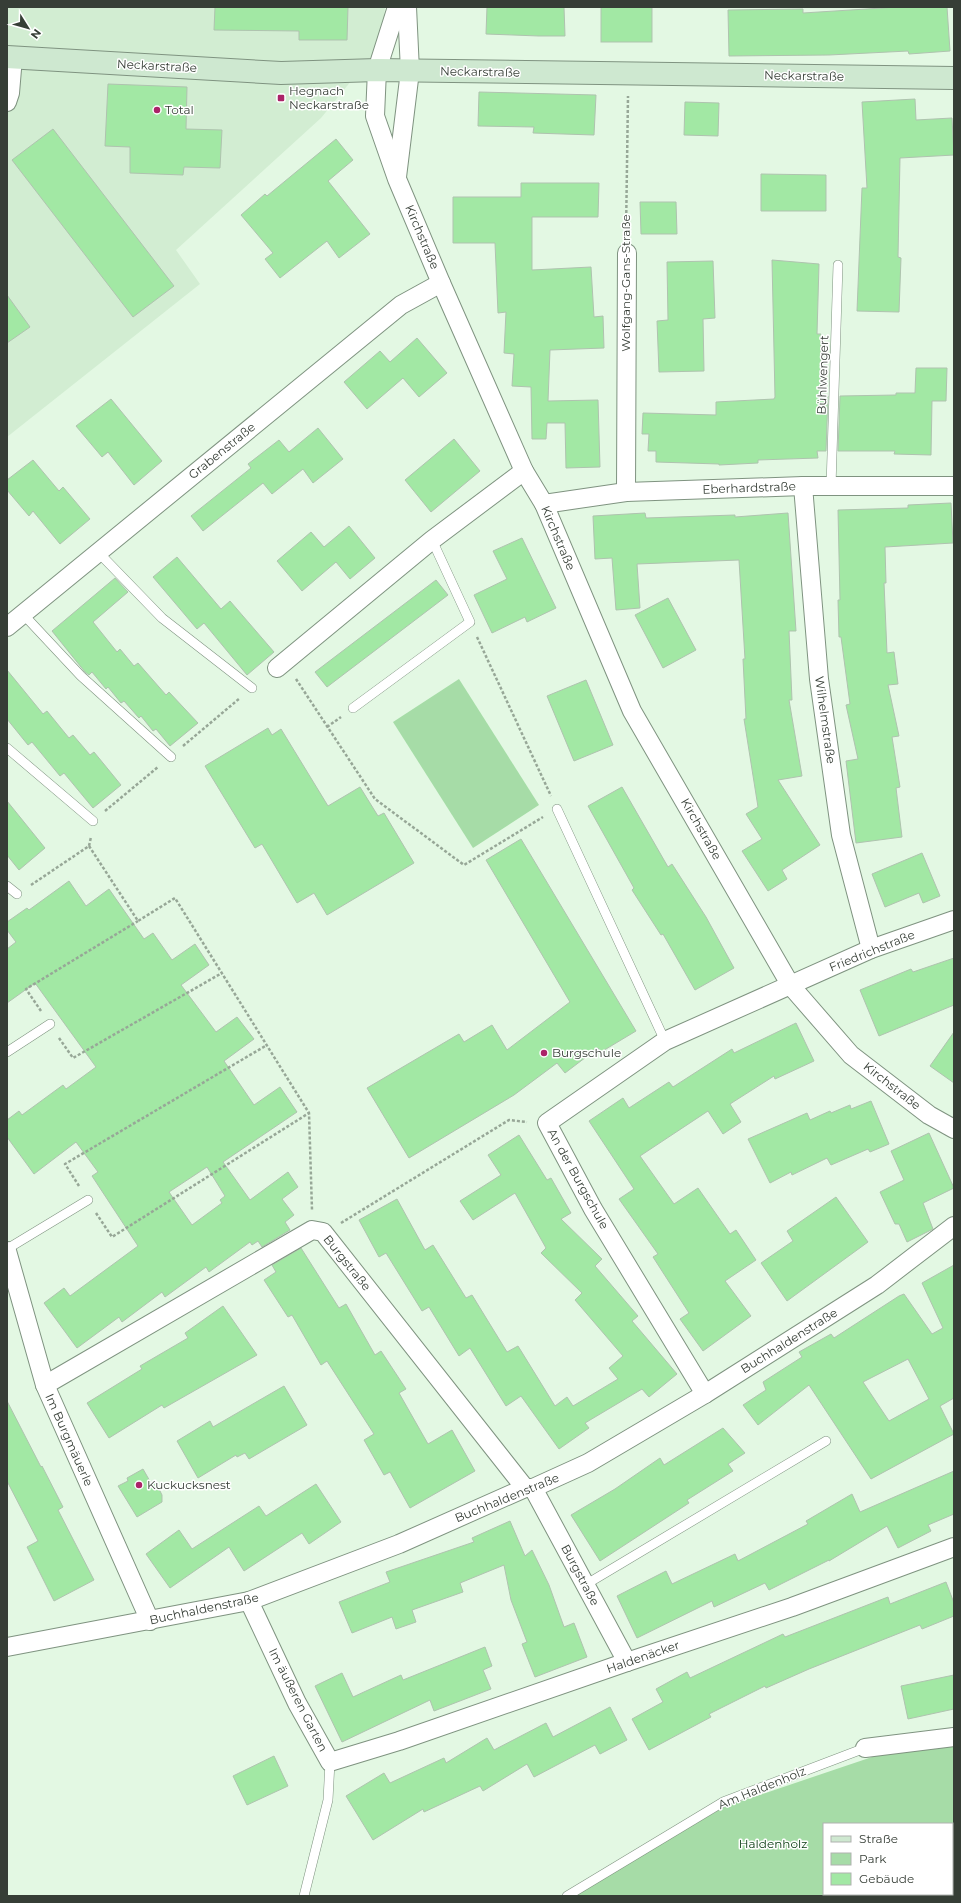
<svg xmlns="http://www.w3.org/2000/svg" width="961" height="1903" font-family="Montserrat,sans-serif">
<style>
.built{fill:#d2edd2}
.green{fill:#a6dca7;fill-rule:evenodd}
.building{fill:#a2e8a4;stroke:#afc3af;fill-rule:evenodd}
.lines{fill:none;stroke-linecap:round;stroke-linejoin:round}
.lane-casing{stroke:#7f9380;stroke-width:10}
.street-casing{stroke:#7f9380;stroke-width:20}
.secondary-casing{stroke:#7f9380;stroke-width:24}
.path{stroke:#97a797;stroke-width:2.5;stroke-dasharray:3 2;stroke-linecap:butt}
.lane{stroke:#fff;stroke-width:9}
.street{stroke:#fff;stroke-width:18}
.secondary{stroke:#cee8d0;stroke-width:22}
.poi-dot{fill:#ab2368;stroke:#fff;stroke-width:1.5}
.labels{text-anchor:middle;stroke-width:3;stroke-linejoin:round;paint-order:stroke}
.street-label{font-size:12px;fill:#363e36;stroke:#fff}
.poi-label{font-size:12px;fill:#363e36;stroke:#fff;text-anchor:start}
.park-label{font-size:12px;fill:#05390e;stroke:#fff}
</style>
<rect width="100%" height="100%" fill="#e3f8e3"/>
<!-- built -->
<polygon class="built" points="7,7 385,7 382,43 321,118 176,250 200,284 7,437"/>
<!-- green -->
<g class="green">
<polygon points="459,679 539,805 473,848 393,722"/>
<path d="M954,1746v150h-382l152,-89 151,-51zM824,1824h128v70h-128z"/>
</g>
<!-- building -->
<g class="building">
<polygon points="215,7 348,7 347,40 299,40 299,31 214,30"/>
<polygon points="487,7 564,7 565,36 539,36 486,34"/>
<rect x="601" y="7" width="51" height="35"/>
<polygon points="898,7 947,7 950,51 909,54 908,51 829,55 729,56 728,10 803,9 803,13"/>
<polygon points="108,84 187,87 186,129 222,130 220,168 184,167 183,175 130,173 130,147 105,146"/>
<polygon points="479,92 596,95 594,135 533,133 534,127 478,126"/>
<polygon points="915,99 916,120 952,118 954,155 900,158 898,257 901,258 899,312 857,311 862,188 867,188 862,102"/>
<polygon points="685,102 719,103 718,136 684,135"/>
<polygon points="53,129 174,286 133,317 12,160"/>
<polygon points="336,139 353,160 328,181 370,234 339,258 327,241 280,278 265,259 273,253 241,215 265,194 267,196"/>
<polygon points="761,174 826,175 826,211 761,211"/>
<polygon points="521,183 599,183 598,217 532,217 532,270 591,267 594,317 603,316 604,348 550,350 548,401 598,400 600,467 566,468 565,423 547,423 546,439 532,439 531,387 512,386 514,354 504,353 506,312 498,313 495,243 453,243 453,197 521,197"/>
<polygon points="640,202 676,202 677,234 641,234"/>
<polygon points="772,260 819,264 817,334 821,334 821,396 828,396 826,451 817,451 818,458 758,460 758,463 719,465 719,464 656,462 656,451 648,451 649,434 642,434 643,413 716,415 716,402 774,399 775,397"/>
<polygon points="713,261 715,318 703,319 704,371 659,372 657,321 668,320 667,262"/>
<polygon points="7,295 30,327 7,343"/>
<polygon points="417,338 447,373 419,397 403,378 367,409 344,382 380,351 390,362"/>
<polygon points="916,368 947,368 946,401 932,401 931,455 894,454 895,451 838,451 840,396 896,395 896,393 915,393"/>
<polygon points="111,399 162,461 134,485 108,452 102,457 76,426"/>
<polygon points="318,428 343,459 313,483 303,469 272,494 263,483 203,531 191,516 251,468 248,464 279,440 289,452"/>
<polygon points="454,439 480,471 431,512 405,480"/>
<polygon points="33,460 59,491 63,487 90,519 60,544 33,511 29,516 7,490 7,480"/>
<polygon points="951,503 953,543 885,547 886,583 884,583 887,653 894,652 898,684 888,685 899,736 892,737 900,787 896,788 902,837 856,843 846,761 858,759 846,705 850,704 841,637 839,637 838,600 840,600 838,510 908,508 908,505"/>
<polygon points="645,513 646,518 735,515 735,517 788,513 796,631 789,631 792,700 789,700 802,776 778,780 820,845 782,870 787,879 768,891 742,851 762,839 746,814 758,807 744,719 746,719 743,659 745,659 739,560 637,564 640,608 616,610 612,558 595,559 593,516"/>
<polygon points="349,526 375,558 350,579 336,562 302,591 277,561 311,532 324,547"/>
<polygon points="522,538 556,608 527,622 525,617 492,633 474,595 507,579 493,551"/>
<polygon points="177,557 221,609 230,601 274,652 247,675 204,623 197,629 153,577"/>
<polygon points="115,578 128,592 93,622 117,652 120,649 134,666 138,663 166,695 169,692 198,723 170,746 156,729 153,731 141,716 139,718 124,701 121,703 108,687 106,689 92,672 89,675 85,672 52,631"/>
<polygon points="436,580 448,595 327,687 315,672"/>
<polygon points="668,598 696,650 663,668 635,615"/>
<polygon points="7,670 43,714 47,711 69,738 73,735 90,755 94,752 121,785 93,808 64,773 60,776 32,742 28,745 7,719"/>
<polygon points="586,680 613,745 574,761 547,696"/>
<polygon points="268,728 272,735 281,729 328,806 360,787 378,816 384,813 414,863 327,915 314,893 297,903 262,844 255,848 205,766"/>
<polygon points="622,787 668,867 672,864 706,917 734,968 695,990 663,934 661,935 632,890 634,888 588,806"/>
<polygon points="7,801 45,848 19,870 7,855"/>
<polygon points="521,839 636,1031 601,1052 598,1048 565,1073 557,1063 514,1095 409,1158 367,1088 459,1034 464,1042 492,1025 507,1050 570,1002 486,860"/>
<polygon points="922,853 940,896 923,903 919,893 885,907 872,874"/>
<path d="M69,881l17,25 23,-17 35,50 9,-6 19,27 23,-16 14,21 -28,20 35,47 21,-15 17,22 -30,22 30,44 26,-18 17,25 -74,50 27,38 38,-28 10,15 -16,12 12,16 -9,7 5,8 -28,17 -4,-6 -6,4 -2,-3 -41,30 -3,-5 -41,30 -3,-5 -40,30 -3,-5 -42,31 -33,-45 20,-15 6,8 68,-50 -46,-70 6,-4 -22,-30 -42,32 -27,-37v-17l12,-9 3,4 41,-30 3,4 30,-22 -61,-84 -28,20v-54l9,-7 -9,-12v-8l20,-14 2,2zM207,1167l18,29 -5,4 2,3 -30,22 -23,-33z"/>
<polygon points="954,958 954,1005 879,1036 860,990 911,969 913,972"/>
<polygon points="796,1023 814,1061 775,1079 774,1076 730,1104 741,1122 723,1134 708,1111 640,1156 674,1204 698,1188 730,1234 736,1230 756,1260 725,1281 751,1316 703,1351 680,1319 689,1313 653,1257 658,1254 619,1199 634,1189 589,1121 623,1098 629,1108 669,1082 673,1087 732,1049 734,1053"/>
<polygon points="954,1032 954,1083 930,1066"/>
<polygon points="871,1101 889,1144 870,1152 868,1149 831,1165 827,1158 792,1175 791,1172 770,1183 748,1139 807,1113 810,1120 830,1111 831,1113 850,1105 851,1109"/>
<polygon points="929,1133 954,1188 923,1203 933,1229 907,1242 899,1224 895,1224 880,1192 904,1180 891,1151"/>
<polygon points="519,1135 547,1180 551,1178 571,1213 561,1219 602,1259 595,1266 638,1316 632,1321 677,1374 649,1397 642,1389 585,1423 589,1428 559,1449 521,1396 506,1406 470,1348 459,1356 429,1307 422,1311 386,1253 379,1257 359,1220 397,1199 425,1250 433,1245 466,1298 472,1295 507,1352 518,1346 555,1406 567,1397 573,1406 618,1379 609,1368 623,1356 575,1300 582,1293 541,1253 546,1248 515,1193 473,1220 460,1201 501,1175 488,1155"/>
<polygon points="836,1197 868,1242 787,1301 761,1263 793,1241 787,1231"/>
<polygon points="301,1248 339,1308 346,1304 375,1355 381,1351 406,1389 399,1393 428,1444 452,1430 475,1471 410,1508 390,1472 384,1475 364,1440 374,1434 327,1361 321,1365 292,1315 288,1317 264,1280 276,1272 272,1265"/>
<path d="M954,1265v133l-14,8 14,28 -83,45 -62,-94 -51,40 -15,-20 23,-15 -3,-8 39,-25 -3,-5 32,-18 3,4 65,-42 5,-2 28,40 11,-6 -21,-45zM908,1359l21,40 -40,22 -26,-39z"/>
<polygon points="223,1306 257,1355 164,1408 162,1405 109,1438 87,1403 142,1369 140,1366 188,1338 185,1333"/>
<polygon points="284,1386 307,1425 249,1459 245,1453 237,1457 236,1455 198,1478 177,1441 210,1421 213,1427"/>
<polygon points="7,1401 41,1467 42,1466 63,1507 58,1510 94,1580 54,1601 27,1547 38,1541 7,1481"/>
<polygon points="723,1428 745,1453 728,1464 733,1471 687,1500 689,1503 600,1561 571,1515 615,1489 660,1458 664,1465"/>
<polygon points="143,1469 151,1483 156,1483 162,1495 162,1502 137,1517 118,1486 128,1481 127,1478"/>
<polygon points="954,1471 954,1514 928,1525 931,1531 898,1548 887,1526 829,1561 829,1560 769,1590 765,1583 714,1607 712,1601 637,1638 617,1596 666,1571 672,1584 735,1554 738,1561 808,1524 806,1521 852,1494 860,1512"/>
<polygon points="316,1484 341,1522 309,1544 302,1533 244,1571 229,1547 170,1588 146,1554 179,1530 192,1549 259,1506 266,1516"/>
<polygon points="510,1521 525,1556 532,1550 549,1585 564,1627 574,1623 587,1657 535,1677 522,1644 527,1642 511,1600 504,1565 460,1583 463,1592 412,1610 416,1622 396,1629 392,1617 352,1633 339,1602 390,1582 386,1572 474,1542 472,1538"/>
<polygon points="946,1582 954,1603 954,1616 922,1629 920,1625 809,1669 766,1688 765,1686 709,1714 711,1717 649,1750 632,1719 663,1702 656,1689 687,1672 690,1678 783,1634 785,1637 888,1597 890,1604"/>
<polygon points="485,1647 492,1666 483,1670 491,1689 434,1711 430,1700 342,1742 315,1686 342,1673 353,1697 401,1675 403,1680"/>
<polygon points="954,1675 954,1709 908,1719 901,1686"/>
<polygon points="610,1707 627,1740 600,1754 595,1745 534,1777 527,1764 483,1791 480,1786 424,1812 423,1809 373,1840 346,1796 384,1773 390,1783 444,1758 446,1763 487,1738 494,1750 546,1723 553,1737"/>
<polygon points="274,1756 288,1786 247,1805 233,1776"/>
</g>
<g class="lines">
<!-- lane casing -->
<g class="lane-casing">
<g id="lane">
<polyline points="831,486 838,265"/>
<polyline points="98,552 162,618 252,688"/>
<polyline points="23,614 81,676 171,757"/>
<polyline points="353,708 470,622 432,540"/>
<polyline points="7,748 93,821"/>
<polyline points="557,809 665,1041"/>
<polyline points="7,886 17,894"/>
<polyline points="7,1052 50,1024"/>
<polyline points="7,1249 88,1200"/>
<polyline points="585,1585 826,1441"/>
<polyline points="304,1896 328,1800 330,1762"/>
<polyline points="567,1896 723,1802 865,1748"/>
</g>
</g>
<!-- street casing -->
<g class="street-casing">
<g id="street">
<polyline points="397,7 377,70 375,116 397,179 441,283 524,471 544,504 632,711 791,986 851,1055 929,1115 954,1129"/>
<polyline points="7,102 10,93 13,57"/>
<polyline points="397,177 410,71 407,7"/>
<polyline points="803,486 819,679 841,835 871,949"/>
<polyline points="626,492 627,253"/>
<polyline points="544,504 626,492 803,486 954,486"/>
<polyline points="7,627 401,305 441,283"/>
<polyline points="277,668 432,540 524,471"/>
<polyline points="7,1251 45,1385 150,1621"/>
<polyline points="45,1385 312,1230 323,1232 525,1488"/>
<polyline points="705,1394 593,1209 547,1123 665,1041 871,949 954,920"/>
<polyline points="533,1488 627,1662"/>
<polyline points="249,1601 297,1703 330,1762 399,1741 627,1662 792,1607 954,1547"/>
<polyline points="7,1647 249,1601 399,1544 525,1488 533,1488 588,1463 705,1394 877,1285 954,1226"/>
<polyline points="865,1748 954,1737"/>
</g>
</g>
<!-- secondary casing -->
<g class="secondary-casing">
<polyline id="secondary" points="7,57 281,73 377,70 954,78"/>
</g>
<!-- path -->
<g class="path">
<polyline points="626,233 628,96"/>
<polyline points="477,637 551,796"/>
<polyline points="296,679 375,799 464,865 543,817"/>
<polyline points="327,727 341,717"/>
<polyline points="183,746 240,698"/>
<polyline points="105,811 158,767"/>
<polyline points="89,846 138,921 175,898 309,1113 312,1210"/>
<polyline points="31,885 89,846 91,837"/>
<polyline points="41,1011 26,989 138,921"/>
<polyline points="59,1038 73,1058 222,973"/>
<polyline points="79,1186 65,1164 267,1045"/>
<polyline points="96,1213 112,1237 309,1113"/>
<polyline points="341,1223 509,1120 527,1122"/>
</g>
<!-- lane -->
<use href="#lane" class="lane"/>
<!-- street -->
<use href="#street" class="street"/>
<!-- secondary -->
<use href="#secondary" class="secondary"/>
</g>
<!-- markers -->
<g class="poi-dot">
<rect x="277" y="94" width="8" height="8" rx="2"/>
<circle cx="157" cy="110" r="4"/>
<circle cx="544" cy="1053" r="4"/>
<circle cx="139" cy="1485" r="4"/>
</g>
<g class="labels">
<!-- street labels -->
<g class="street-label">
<text transform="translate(157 66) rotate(3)" y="4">Neckarstraße</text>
<text transform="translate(480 72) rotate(1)" y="4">Neckarstraße</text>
<text transform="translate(804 76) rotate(1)" y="4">Neckarstraße</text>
<text transform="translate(422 237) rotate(67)" y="4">Kirchstraße</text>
<text transform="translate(626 283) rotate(-90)" y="4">Wolfgang-Gans-Straße</text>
<text transform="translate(823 375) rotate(-88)" y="4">Bühlwengert</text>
<text transform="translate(222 451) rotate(-39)" y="4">Grabenstraße</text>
<text transform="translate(749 488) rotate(-2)" y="4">Eberhardstraße</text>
<text transform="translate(558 538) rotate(67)" y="4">Kirchstraße</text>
<text transform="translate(825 720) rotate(82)" y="4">Wilhelmstraße</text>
<text transform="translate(701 829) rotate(60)" y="4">Kirchstraße</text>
<text transform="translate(872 951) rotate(-22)" y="4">Friedrichstraße</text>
<text transform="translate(892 1086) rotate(38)" y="4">Kirchstraße</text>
<text transform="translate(578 1179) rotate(61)" y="4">An der Burgschule</text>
<text transform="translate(347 1263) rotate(51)" y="4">Burgstraße</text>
<text transform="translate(789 1341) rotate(-32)" y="4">Buchhaldenstraße</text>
<text transform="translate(69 1440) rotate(66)" y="4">Im Burgmäuerle</text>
<text transform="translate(507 1498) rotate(-22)" y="4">Buchhaldenstraße</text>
<text transform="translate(580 1575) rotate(62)" y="4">Burgstraße</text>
<text transform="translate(204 1609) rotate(-12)" y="4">Buchhaldenstraße</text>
<text transform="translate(643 1657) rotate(-19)" y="4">Haldenäcker</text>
<text transform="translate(298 1700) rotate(63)" y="4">Im äußeren Garten</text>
<text transform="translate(762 1788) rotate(-22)" y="4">Am Haldenholz</text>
</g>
<!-- poi labels -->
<g class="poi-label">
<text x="289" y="95">Hegnach<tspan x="289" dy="14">Neckarstraße</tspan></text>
<text x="165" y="114">Total</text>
<text x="552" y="1057">Burgschule</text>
<text x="147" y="1489">Kuckucksnest</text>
</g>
<!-- park labels -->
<g class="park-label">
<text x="773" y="1848">Haldenholz</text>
</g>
</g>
<!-- border -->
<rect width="961" height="1903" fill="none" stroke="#363e36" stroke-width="16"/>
<!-- legend -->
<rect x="823" y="1823" width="130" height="72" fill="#ffffff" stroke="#afb2af"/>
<rect x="831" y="1836" width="20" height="6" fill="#cee8d0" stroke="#afb2af"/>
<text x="859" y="1843" font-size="12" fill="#363e36">Straße</text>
<rect x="831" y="1853" width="20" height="12" fill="#a6dca7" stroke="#afb2af"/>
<text x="859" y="1863" font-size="12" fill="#363e36">Park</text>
<rect x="831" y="1873" width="20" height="12" fill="#a2e8a4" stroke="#afb2af"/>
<text x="859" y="1883" font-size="12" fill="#363e36">Gebäude</text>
<!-- north arrow -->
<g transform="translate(28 28) rotate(127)" stroke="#ffffff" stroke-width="3" paint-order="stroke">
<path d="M0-3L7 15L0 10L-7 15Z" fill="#363e36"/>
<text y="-6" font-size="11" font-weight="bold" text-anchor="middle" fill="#363e36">N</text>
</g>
</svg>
